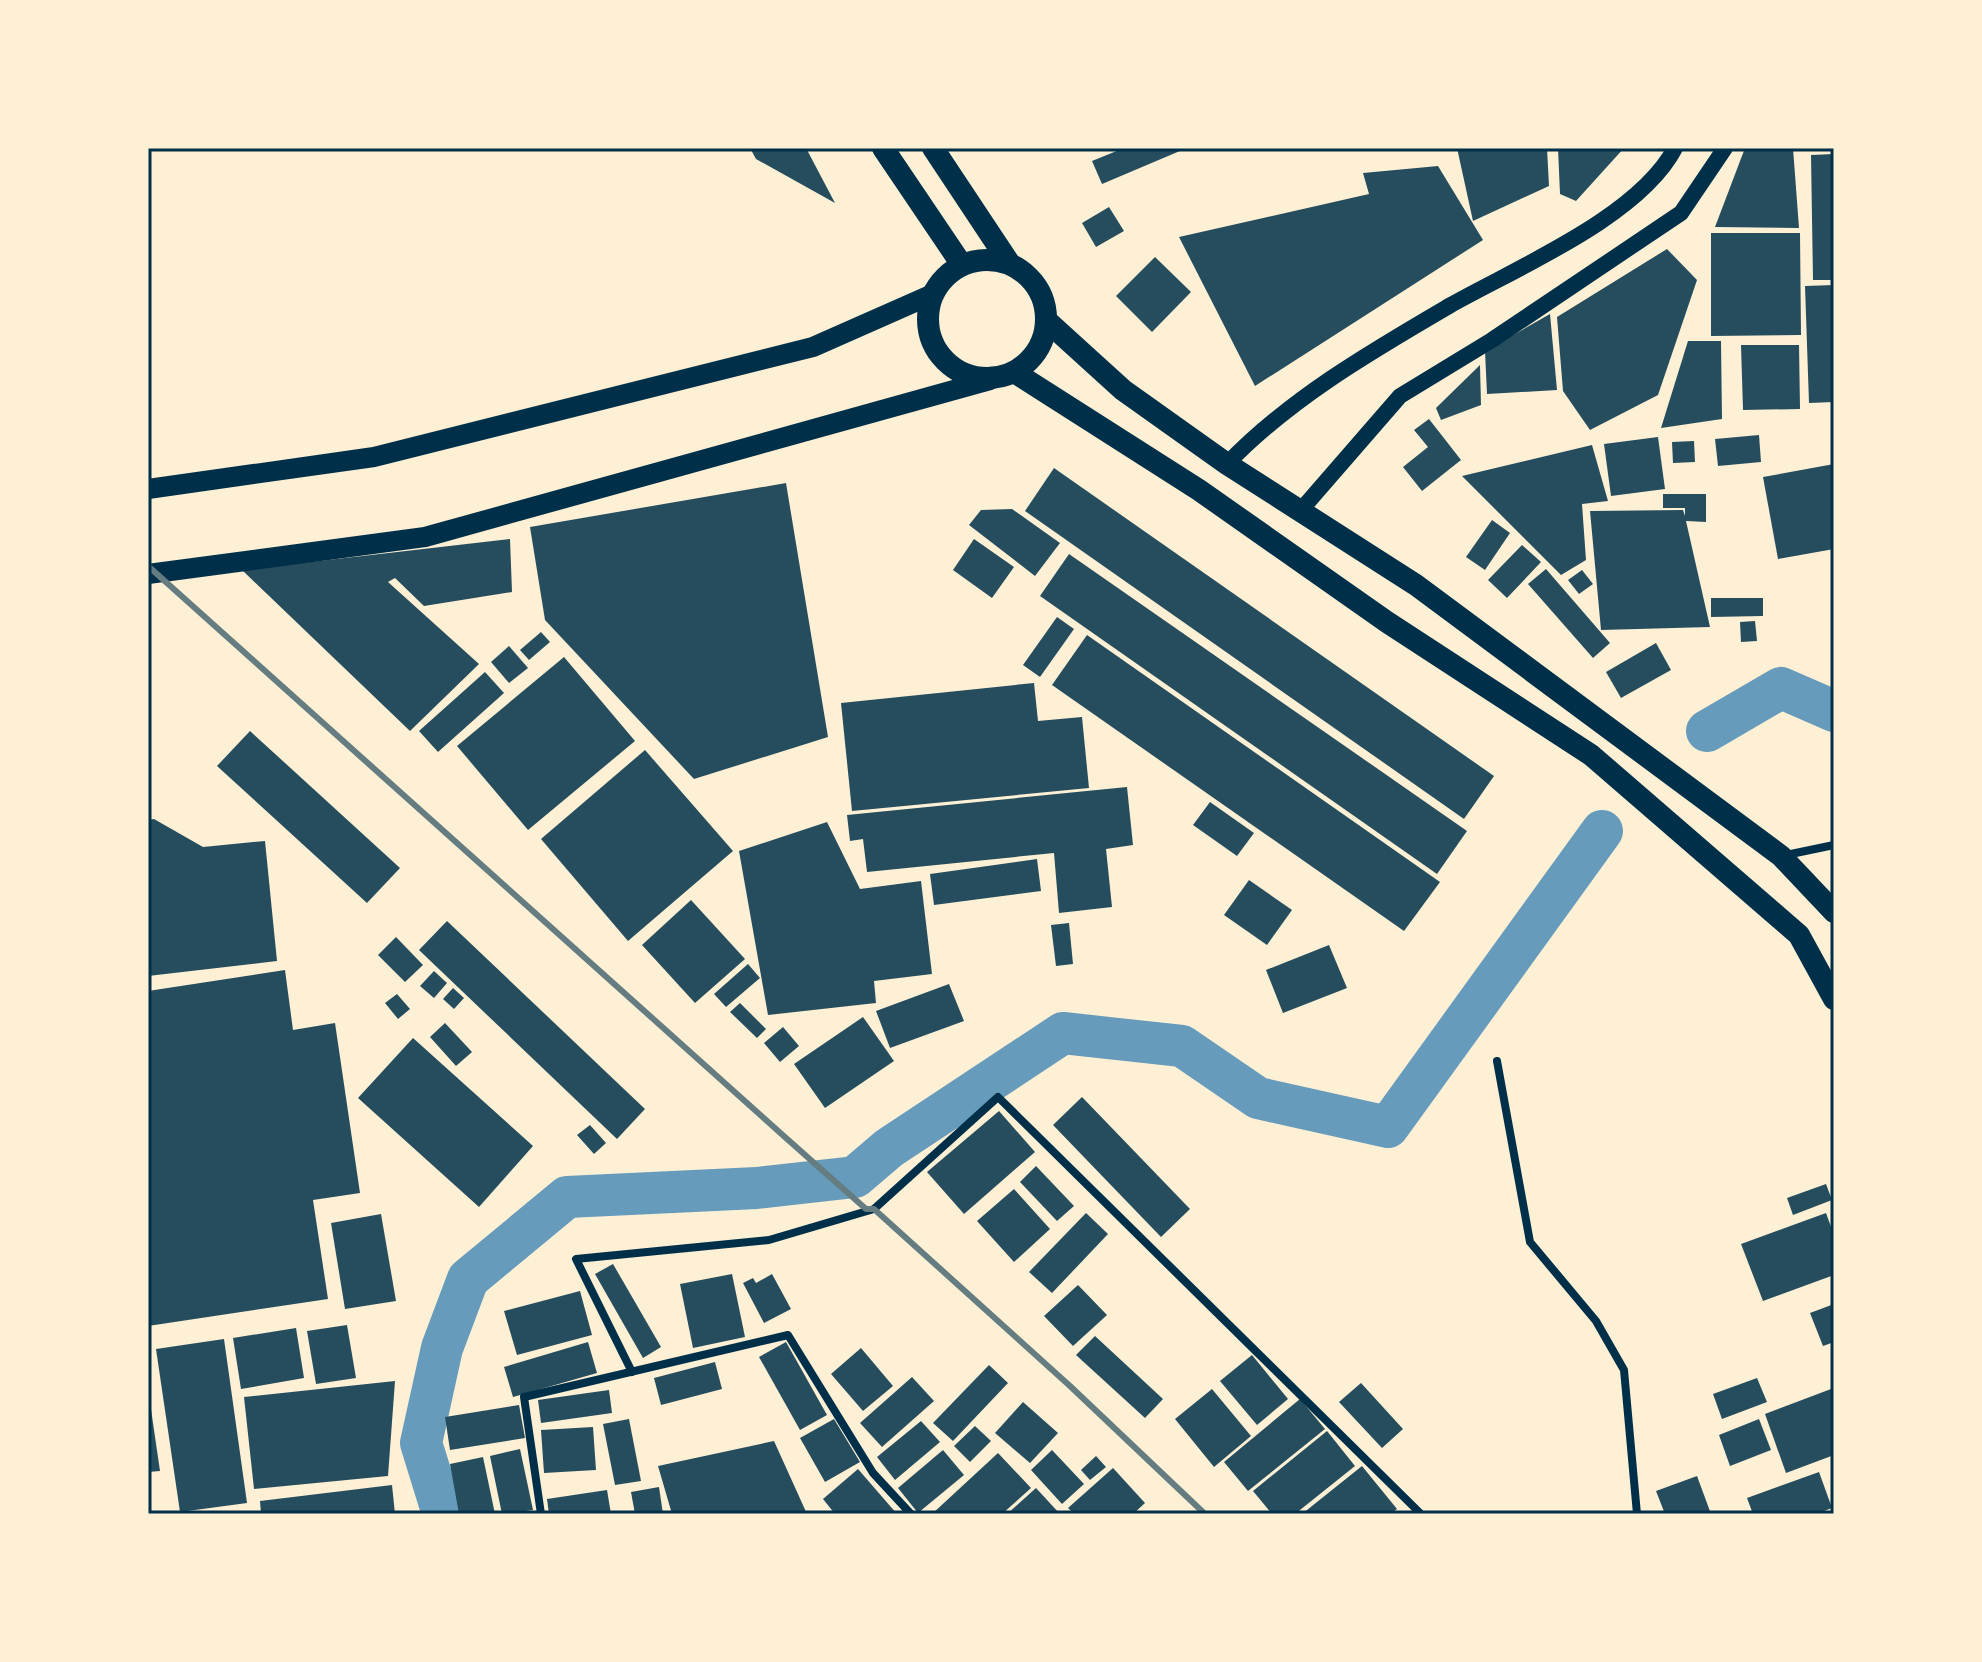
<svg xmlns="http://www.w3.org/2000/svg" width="1982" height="1662" font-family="Barlow,sans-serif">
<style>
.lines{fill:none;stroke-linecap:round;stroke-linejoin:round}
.canal{stroke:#669bbc;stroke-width:42}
.building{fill:#264d5e}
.minor{stroke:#003049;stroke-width:8}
.secondary{stroke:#003049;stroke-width:16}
.primary{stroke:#003049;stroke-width:20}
.trunk{stroke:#003049;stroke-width:22}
.rail{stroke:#657d81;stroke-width:6}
.neatline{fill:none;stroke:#003049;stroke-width:3}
</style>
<rect width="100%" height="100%" fill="#fdf0d5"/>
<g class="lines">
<!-- canal -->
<g class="canal">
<polyline points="1707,731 1781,688 1834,711"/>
<polyline points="443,1514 421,1443 442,1348 468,1279 567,1197 757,1188 855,1177 889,1148 1063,1033 1182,1046 1258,1098 1388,1127 1602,831"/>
</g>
</g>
<!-- building -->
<g class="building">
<polygon points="750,148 806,148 835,203 756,159"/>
<polygon points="1124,148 1187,148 1102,184 1092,161"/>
<polygon points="1457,148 1547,148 1549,186 1473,221"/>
<polygon points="1558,148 1624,148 1576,201 1560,194"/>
<polygon points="1745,148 1793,148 1799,228 1715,227"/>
<polygon points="1834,154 1834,280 1813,280 1811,155"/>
<polygon points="1438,166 1483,240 1255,386 1179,237 1369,194 1363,173"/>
<polygon points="1109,207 1124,231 1096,247 1082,223"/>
<polygon points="1711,233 1800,233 1801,335 1711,336"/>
<polygon points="1667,249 1697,280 1658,395 1590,430 1563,391 1557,317"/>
<polygon points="1155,257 1191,292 1152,332 1116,296"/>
<polygon points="1834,285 1834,402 1809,403 1805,286"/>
<polygon points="1550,314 1557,390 1487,394 1485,351"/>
<polygon points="1688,341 1721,341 1722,419 1661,428"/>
<polygon points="1741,345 1799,345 1800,409 1743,410"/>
<polygon points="1480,365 1481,405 1441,420 1436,408"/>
<polygon points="1429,419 1461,460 1422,491 1403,467 1428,447 1414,430"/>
<polygon points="1759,435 1761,462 1718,466 1715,439"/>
<polygon points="1658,437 1665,489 1611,496 1604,444"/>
<polygon points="1694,441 1695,462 1673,463 1672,442"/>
<polygon points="1592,445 1608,501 1582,504 1586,560 1561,575 1462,476"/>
<polygon points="1834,464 1834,549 1778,559 1763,477"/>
<polygon points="1054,468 1494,776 1464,819 1025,511"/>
<polygon points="786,483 828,737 694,779 545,620 530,527"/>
<polygon points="1663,494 1706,494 1706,522 1686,521 1710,627 1601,630 1590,511 1683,510 1685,516 1685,508 1663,508"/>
<polygon points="1012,509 1060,543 1035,576 969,525 981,510"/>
<polygon points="1492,520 1510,533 1485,570 1466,557"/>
<polygon points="510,539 512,592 424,606 395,578 388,582 479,664 410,731 242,570"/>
<polygon points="974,539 1014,567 992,598 953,570"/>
<polygon points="1522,545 1541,562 1507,598 1488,580"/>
<polygon points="1069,554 1467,831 1437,874 1040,596"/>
<polygon points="1546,569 1610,643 1593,658 1528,584"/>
<polygon points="1582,570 1593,584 1579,594 1568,580"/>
<polygon points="1711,598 1763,598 1763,616 1711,617"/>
<polygon points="1057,617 1074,629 1040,677 1023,665"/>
<polygon points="1755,621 1757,641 1741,642 1740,622"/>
<polygon points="541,632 550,642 529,660 520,650"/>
<polygon points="1087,635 1440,882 1404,931 1052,685"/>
<polygon points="1656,643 1671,670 1621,698 1606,672"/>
<polygon points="509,646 528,668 509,683 491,662"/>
<polygon points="564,657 635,741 528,830 457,746"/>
<polygon points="485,672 504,693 438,752 419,731"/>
<polygon points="1034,683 1038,721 1082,717 1089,788 852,811 841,703"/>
<polygon points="250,731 400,868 367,903 217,766"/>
<polygon points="645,750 733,851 628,941 541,839"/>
<polygon points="1127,787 1133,845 1106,849 1112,907 1059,913 1054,853 867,872 863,839 850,841 847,815"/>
<polygon points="1210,802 1254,833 1237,856 1193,825"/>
<polygon points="154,819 203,847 265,841 277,961 148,976 148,820"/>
<polygon points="827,822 860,889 921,881 932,974 874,981 876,1003 768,1015 739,851"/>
<polygon points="1037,859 1041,891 934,905 930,874"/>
<polygon points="1249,880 1292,910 1267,945 1224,915"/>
<polygon points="691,900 745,959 695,1003 642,945"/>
<polygon points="447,921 645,1109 617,1139 419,950"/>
<polygon points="1069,923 1073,964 1056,966 1051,925"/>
<polygon points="396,937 423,965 405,982 378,955"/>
<polygon points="1329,945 1347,988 1283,1013 1266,970"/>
<polygon points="748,964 760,978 726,1007 714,994"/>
<polygon points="285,970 293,1030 335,1023 360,1193 313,1200 328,1299 148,1326 148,991"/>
<polygon points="434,971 447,983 434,998 420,986"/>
<polygon points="949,984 964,1021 890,1048 876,1011"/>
<polygon points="453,988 464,998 454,1009 443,999"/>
<polygon points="397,994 410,1009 398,1019 385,1003"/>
<polygon points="740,1003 766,1029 757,1038 730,1012"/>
<polygon points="863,1017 894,1061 825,1108 794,1064"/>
<polygon points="445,1023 472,1052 456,1066 430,1037"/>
<polygon points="783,1027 799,1046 780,1062 764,1043"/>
<polygon points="413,1038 533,1146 479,1207 358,1098"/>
<polygon points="1082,1097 1190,1209 1161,1237 1053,1125"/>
<polygon points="999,1111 1035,1152 964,1214 927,1172"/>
<polygon points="590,1125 606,1143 594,1154 577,1135"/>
<polygon points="1036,1166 1074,1206 1057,1221 1020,1182"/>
<polygon points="1826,1184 1832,1200 1793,1215 1787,1198"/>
<polygon points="1014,1189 1050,1229 1014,1262 977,1221"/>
<polygon points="1086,1213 1108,1234 1052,1293 1029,1272"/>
<polygon points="1826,1213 1834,1235 1834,1275 1763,1301 1741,1244"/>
<polygon points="381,1214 396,1301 345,1309 331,1223"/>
<polygon points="613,1264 661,1347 643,1358 595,1274"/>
<polygon points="732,1274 745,1337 693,1348 680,1284"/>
<polygon points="772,1274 791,1309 764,1323 743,1283 753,1278 756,1283"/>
<polygon points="1078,1285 1107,1315 1073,1346 1044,1316"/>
<polygon points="580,1291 592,1335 517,1355 504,1311"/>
<polygon points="1834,1304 1834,1342 1823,1346 1810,1313"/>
<polygon points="347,1325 356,1378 316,1384 307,1331"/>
<polygon points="296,1328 304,1378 241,1389 233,1338"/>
<polygon points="1095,1336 1163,1399 1145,1418 1076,1355"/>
<polygon points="224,1339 247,1503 180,1512 156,1349"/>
<polygon points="588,1342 597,1373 513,1397 504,1367"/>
<polygon points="786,1342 827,1415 800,1430 759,1357"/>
<polygon points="861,1348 893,1386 863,1411 831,1374"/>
<polygon points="1252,1355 1288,1399 1257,1425 1220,1381"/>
<polygon points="715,1362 722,1389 661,1405 654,1378"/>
<polygon points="989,1365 1008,1383 953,1441 933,1423"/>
<polygon points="912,1377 934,1401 882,1447 860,1423"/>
<polygon points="1757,1378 1767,1402 1722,1419 1713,1394"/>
<polygon points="395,1381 388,1476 254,1489 244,1397"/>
<polygon points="1361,1383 1403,1429 1382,1448 1339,1402"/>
<polygon points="148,1389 160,1471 148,1472"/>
<polygon points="1212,1389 1251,1436 1214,1467 1175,1419"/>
<polygon points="1831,1389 1834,1399 1834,1455 1786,1473 1765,1414"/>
<polygon points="609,1390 612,1413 541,1423 538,1400"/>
<polygon points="1300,1399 1325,1429 1248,1491 1224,1462"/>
<polygon points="1023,1402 1058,1433 1030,1463 995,1433"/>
<polygon points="519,1405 525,1438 450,1450 445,1417"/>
<polygon points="629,1419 641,1481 615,1485 603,1424"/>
<polygon points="834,1419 860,1462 825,1482 800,1438"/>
<polygon points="1759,1419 1771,1450 1730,1466 1719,1435"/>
<polygon points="921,1421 940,1442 895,1480 877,1457"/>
<polygon points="975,1426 991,1441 970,1462 954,1446"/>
<polygon points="593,1427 596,1470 544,1473 541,1430"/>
<polygon points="1327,1431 1355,1466 1295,1514 1272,1514 1253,1491"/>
<polygon points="774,1441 807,1514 672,1514 658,1466"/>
<polygon points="520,1449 533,1510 502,1514 490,1456"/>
<polygon points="943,1450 964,1475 918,1513 898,1488"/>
<polygon points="1052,1450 1084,1484 1062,1504 1031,1470"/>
<polygon points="998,1453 1031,1488 1002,1514 932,1514"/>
<polygon points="1096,1456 1106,1467 1090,1480 1081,1470"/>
<polygon points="483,1457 495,1514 459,1514 450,1464"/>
<polygon points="1362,1466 1397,1509 1390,1514 1302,1514"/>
<polygon points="1113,1468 1145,1503 1133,1514 1074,1514 1068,1508"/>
<polygon points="858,1469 897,1514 835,1514 823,1499"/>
<polygon points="1819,1472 1832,1508 1816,1514 1753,1514 1747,1498"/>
<polygon points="1697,1476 1711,1514 1665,1514 1656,1491"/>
<polygon points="392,1485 395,1514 261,1514 260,1501"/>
<polygon points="659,1487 663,1514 635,1514 631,1492"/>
<polygon points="1036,1488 1060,1514 1007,1514"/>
<polygon points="607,1490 611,1514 549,1514 547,1499"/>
</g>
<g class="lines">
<!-- minor -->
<g class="minor">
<polyline points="1786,855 1834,845"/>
<polyline points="1497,1061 1530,1242 1596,1321 1624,1370 1637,1514"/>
<polyline points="632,1372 576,1259 769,1240 874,1209 998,1097 1421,1514"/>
<polyline points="541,1514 524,1397 788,1335 873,1473 911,1514"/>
</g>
<!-- secondary -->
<g class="secondary">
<path d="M1227,464c62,-65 145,-113 222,-158 67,-38 190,-89 226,-158"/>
<polyline points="1301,510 1400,396 1492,340 1681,213 1725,148"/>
</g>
<!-- primary -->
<g class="primary">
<polyline points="148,489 374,457 813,347 933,294"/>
<polyline points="148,574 425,537 990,380"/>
</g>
<!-- trunk -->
<g class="trunk">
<polyline points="883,148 962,265"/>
<polyline points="933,148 1010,264"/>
<circle cx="987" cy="319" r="59"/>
<polyline points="1047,321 1123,390 1227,464 1416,585 1781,856 1834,912"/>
<polyline points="1014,372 1199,490 1387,622 1591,755 1799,935 1834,999"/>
</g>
<!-- rail -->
<polyline class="rail" points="148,566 786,1138 866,1209 874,1209 1070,1386 1205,1514"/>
</g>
<!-- border -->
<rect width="1982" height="1662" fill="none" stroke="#fdf0d5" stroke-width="300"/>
<rect x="150" y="150" width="1682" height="1362" class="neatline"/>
</svg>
